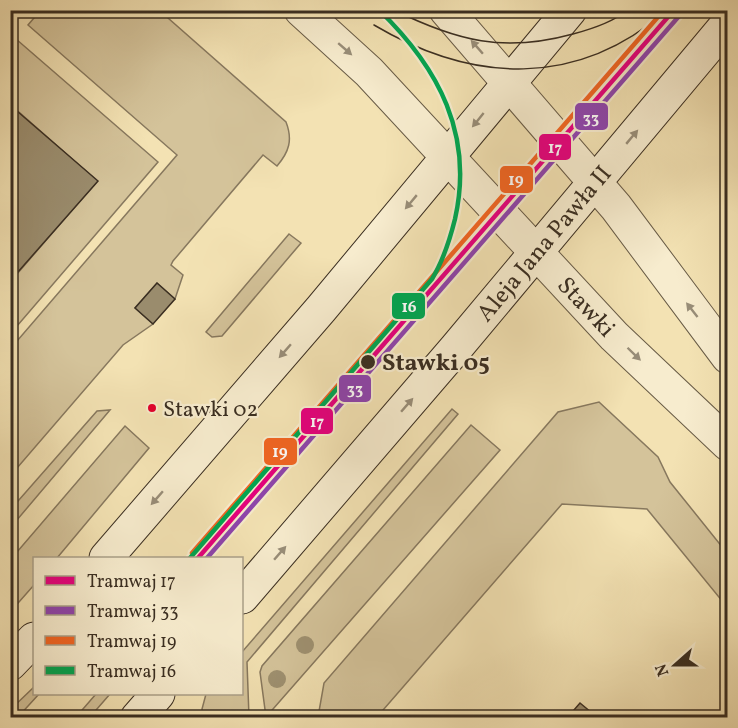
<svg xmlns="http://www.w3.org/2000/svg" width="738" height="728" font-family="Vollkorn,serif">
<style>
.green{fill:#d4c39a;stroke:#87785e;stroke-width:1.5}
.building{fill:#9a8c6d;stroke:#3a2e21;stroke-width:1.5}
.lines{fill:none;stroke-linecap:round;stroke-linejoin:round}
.tertiary-casing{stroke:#685b46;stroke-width:35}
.secondary-casing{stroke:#3a2e21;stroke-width:35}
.tertiary{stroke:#f7ecce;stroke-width:33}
.secondary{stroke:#f7ecce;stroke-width:33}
.tram{stroke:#3a2e21;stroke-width:1.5}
.tram-1-casing{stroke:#f7ecce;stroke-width:9}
.tram-2-casing{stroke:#f7ecce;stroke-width:9}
.tram-3-casing{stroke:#f7ecce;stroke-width:9}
.tram-4-casing{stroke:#f7ecce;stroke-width:9}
.tram-1{stroke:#e5007d;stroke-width:4.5}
.tram-2{stroke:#8e44ad;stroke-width:4.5}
.tram-3{stroke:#f26522;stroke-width:4.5}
.tram-4{stroke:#00a651;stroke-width:4.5}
.tree{fill:#9e9070}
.oneway{fill:#988d78}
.stop-dot{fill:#3a2e21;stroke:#f7ecce;stroke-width:2}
.bus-dot{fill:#e4002b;stroke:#f7ecce;stroke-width:2}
.labels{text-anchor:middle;stroke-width:4.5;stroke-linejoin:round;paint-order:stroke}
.bus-label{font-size:22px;fill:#3a2e21;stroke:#f7ecce;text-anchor:start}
.street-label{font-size:24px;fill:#3a2e21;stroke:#f7ecce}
.stop-label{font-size:24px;font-weight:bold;fill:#3a2e21;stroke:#f7ecce;text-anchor:start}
.line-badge{stroke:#f7ecce;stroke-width:2}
.badge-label{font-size:16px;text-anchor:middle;font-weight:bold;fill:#fff}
</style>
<rect width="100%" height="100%" fill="#f3e2b3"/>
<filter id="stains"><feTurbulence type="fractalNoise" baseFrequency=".00333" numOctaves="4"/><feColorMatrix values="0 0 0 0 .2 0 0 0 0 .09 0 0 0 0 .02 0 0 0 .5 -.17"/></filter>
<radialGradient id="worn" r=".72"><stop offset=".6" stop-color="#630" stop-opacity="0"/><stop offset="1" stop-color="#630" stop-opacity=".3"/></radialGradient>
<!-- green -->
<g class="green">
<path d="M40,11h120l126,111c7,18 3,30 -9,44l-14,-11 -90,106 -2,4 12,10 -8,24 -18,-16 -22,25 18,16 -30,21 -112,130v-127l166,-193 -149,-130z"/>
<polygon points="16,39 158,162 11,333 11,281 97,181 11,105 11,46"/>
<polygon points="289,234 301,243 222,336 212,337 206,332"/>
<polygon points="599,402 658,457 670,482 727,553 727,607 647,509 562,504 377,717 318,717 324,683 558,412"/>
<polygon points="452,409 458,414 247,662 249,717 203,717 202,709 206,694 242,694 242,652"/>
<polygon points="110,410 11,527 11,509 97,411"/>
<polygon points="471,425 500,450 266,717 260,672 262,666"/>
<polygon points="125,426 149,448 57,558 34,558 34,585 11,611 11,559"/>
<polygon points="34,687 34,694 39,694 18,717 11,717 11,709"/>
<polygon points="96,694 110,694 90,717 76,717"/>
</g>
<!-- building -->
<g class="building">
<polygon points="10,105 98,181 10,281"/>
<polygon points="157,283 175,299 153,324 135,308"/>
<polygon points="580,703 598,718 567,718"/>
</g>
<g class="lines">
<!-- tertiary casing -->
<g class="tertiary-casing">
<g id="tertiary">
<path id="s1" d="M301,10l68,62 245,264 114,108"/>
<polyline points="446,10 616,207 728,357"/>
</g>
</g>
<!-- secondary casing -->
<g class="secondary-casing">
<g id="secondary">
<polyline points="106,558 321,309 570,10"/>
<path id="s2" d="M242,597l214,-249 272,-325"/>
<polyline points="10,664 34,639"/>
<polyline points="137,718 158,694"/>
</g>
</g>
<!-- tertiary -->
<use href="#tertiary" class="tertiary"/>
<!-- secondary -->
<use href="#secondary" class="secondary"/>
<!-- tram -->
<g class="tram">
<path d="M394,10c63,31 110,43 179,24 19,-5 40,-12 55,-24"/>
<path d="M374,25c98,58 203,64 293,-15"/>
</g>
<!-- tram-1 casing -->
<g class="tram-1-casing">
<polyline id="tram-1" points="198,558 674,10"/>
</g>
<!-- tram-2 casing -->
<g class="tram-2-casing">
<polyline id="tram-2" points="207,558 680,15"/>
</g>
<!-- tram-3 casing -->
<g class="tram-3-casing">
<polyline id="tram-3" points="192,553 664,10"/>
</g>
<!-- tram-4 casing -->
<g class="tram-4-casing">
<path id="tram-4" d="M190,558l242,-279c11,-18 18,-40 23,-60 19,-84 -16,-151 -76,-209"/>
</g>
<!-- tram-1 -->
<use href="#tram-1" class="tram-1"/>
<!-- tram-2 -->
<use href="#tram-2" class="tram-2"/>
<!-- tram-3 -->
<use href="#tram-3" class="tram-3"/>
<!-- tram-4 -->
<use href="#tram-4" class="tram-4"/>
</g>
<!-- trees -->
<g class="tree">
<circle cx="305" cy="645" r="9"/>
<circle cx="277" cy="679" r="9"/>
</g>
<!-- one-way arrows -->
<defs><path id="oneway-solid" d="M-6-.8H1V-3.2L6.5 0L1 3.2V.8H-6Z" transform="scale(1.5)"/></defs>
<g class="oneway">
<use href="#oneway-solid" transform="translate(477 47) rotate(-131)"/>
<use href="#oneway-solid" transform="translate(345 49) rotate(41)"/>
<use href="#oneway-solid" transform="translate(478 120) rotate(129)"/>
<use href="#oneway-solid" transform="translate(632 137) rotate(-50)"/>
<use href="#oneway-solid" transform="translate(411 202) rotate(130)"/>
<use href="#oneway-solid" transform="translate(692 310) rotate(-128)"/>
<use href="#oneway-solid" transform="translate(285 351) rotate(131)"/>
<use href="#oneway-solid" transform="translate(634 354) rotate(44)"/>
<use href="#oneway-solid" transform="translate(407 405) rotate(-49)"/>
<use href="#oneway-solid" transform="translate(157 498) rotate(131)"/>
<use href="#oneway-solid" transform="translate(280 553) rotate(-49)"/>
</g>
<!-- markers -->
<circle class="stop-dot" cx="368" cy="362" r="8"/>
<circle class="bus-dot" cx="152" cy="408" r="5"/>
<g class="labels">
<!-- bus labels -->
<g class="bus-label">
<text x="163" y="416">Stawki 02</text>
</g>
<!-- street labels -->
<g class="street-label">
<text dy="8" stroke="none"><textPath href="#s2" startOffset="465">Aleja Jana Pawła II</textPath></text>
<text dy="8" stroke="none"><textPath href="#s1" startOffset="412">Stawki</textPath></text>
</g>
<!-- stop labels -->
<g class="stop-label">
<text x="382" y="370">Stawki 05</text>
</g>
</g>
<g class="line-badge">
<rect x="574" y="102" width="35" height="29" rx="6" fill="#8e44ad"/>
<rect x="538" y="133" width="34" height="28" rx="6" fill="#e5007d"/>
<rect x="499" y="165" width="35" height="29" rx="6" fill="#f26522"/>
<rect x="391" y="292" width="35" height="28" rx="6" fill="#00a651"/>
<rect x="338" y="374" width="34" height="29" rx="6" fill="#8e44ad"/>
<rect x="300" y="407" width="34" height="28" rx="6" fill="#e5007d"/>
<rect x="263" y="437" width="35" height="29" rx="6" fill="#f26522"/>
</g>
<g class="badge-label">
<text x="591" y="123">33</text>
<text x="555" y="153">17</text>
<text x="516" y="185">19</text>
<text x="409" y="312">16</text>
<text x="355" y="394">33</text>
<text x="317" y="427">17</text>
<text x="280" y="457">19</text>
</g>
<!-- margin -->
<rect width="738" height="728" fill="none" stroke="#f3e2b3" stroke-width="36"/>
<rect x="12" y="12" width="714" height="704" fill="none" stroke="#3a2e21" stroke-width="3"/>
<rect x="18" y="18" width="702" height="692" fill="none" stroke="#3a2e21" stroke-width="1.5"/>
<!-- legend -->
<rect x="33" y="557" width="210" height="138" fill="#f7ecce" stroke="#aba089" stroke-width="1.5"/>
<rect x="45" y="576" width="30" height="9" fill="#e5007d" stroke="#aba089" stroke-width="1.5"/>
<text x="87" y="587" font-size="18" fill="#3a2e21">Tramwaj 17</text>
<rect x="45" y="606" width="30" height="9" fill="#8e44ad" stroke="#aba089" stroke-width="1.5"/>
<text x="87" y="617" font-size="18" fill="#3a2e21">Tramwaj 33</text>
<rect x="45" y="636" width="30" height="9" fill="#f26522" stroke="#aba089" stroke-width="1.5"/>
<text x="87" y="647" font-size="18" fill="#3a2e21">Tramwaj 19</text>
<rect x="45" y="666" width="30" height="9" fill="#00a651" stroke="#aba089" stroke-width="1.5"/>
<text x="87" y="677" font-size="18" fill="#3a2e21">Tramwaj 16</text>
<!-- north arrow -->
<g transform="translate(675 665) rotate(249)" stroke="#f7ecce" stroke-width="4.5" paint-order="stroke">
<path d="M0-4.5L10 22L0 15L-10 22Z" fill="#3a2e21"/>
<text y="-9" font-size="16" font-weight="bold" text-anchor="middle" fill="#3a2e21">N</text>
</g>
<rect width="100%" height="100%" filter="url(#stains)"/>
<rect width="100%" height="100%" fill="url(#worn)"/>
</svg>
